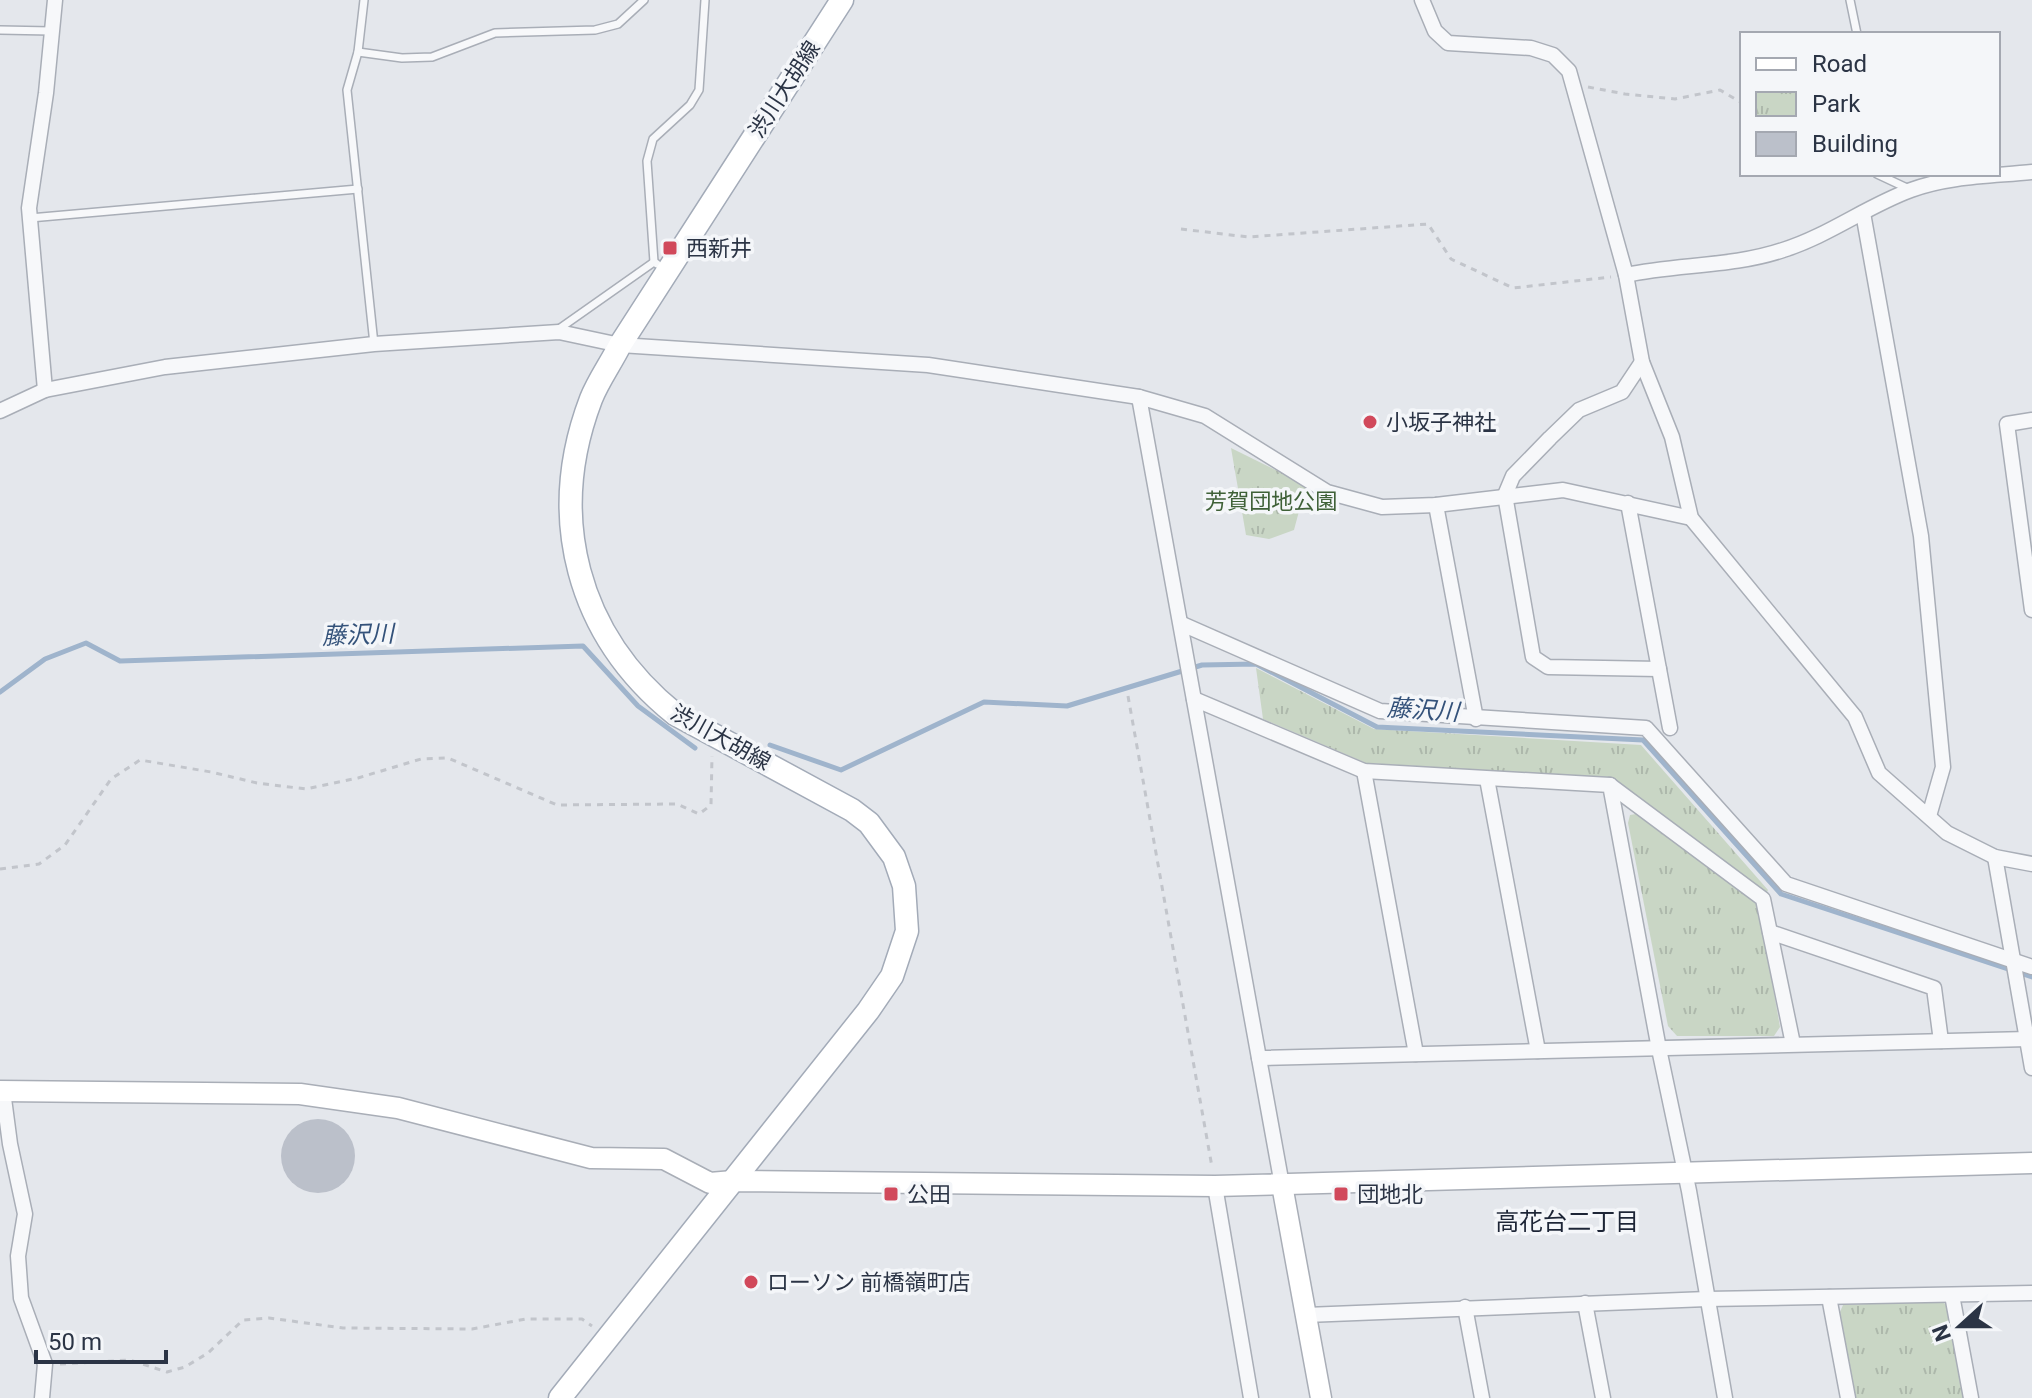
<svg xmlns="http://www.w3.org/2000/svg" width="2032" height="1398" font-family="Roboto,'Noto Sans JP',sans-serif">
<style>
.park{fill:url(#park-tufts)}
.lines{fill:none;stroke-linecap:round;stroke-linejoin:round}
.stream{stroke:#9fb4cc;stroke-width:5}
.building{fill:#bbc0ca}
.lane-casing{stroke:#a9aeb7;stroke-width:10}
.street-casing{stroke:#a9aeb7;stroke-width:17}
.secondary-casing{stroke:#a9aeb7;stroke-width:23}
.primary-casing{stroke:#a3abb8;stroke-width:25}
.path{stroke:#c2c5cb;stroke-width:3;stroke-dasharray:6 6;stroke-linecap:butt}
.lane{stroke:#f7f8fa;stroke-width:7}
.street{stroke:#f7f8fa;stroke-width:14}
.secondary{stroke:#fff;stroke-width:20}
.primary{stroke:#fff;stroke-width:22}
.poi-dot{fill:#d1495b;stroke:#f4f6f9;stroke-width:3}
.labels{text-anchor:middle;stroke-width:7;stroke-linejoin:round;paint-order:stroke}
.street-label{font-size:22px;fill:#2b3445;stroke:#f4f6f9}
.poi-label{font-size:22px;fill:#2b3445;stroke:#f4f6f9;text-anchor:start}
.park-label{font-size:22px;fill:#3f6138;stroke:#f4f6f9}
.water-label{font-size:24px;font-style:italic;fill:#34527a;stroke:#f4f6f9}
.neighbourhood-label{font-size:24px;fill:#1d2536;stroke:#f4f6f9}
</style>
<defs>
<pattern id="park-tufts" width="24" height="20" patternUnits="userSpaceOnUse" patternTransform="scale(2)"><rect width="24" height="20" fill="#c9d6c5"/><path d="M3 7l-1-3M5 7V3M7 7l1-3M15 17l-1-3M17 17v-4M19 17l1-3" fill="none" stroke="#adb8ab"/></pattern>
</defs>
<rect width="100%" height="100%" fill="#e4e7ec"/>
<!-- park -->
<g class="park">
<polygon points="1231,448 1306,485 1294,530 1269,539 1246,535"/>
<polygon points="1256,668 1374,729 1641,745 1768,890 1766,894 1612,778 1366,763 1263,719"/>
<polygon points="1636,814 1758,902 1780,1027 1774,1036 1677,1036 1668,1026 1628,823 1630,815"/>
<polygon points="1940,1301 1947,1305 1964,1398 1856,1398 1840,1312 1843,1305"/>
</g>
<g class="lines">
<!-- stream -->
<g class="stream">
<polyline points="0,692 45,659 86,643 120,661 583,646 638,706 695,748"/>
<polyline points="770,745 841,770 984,702 1067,706 1202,665 1256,664 1377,727 1643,740 1781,894 2032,977"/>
</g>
</g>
<!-- building -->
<circle class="building" cx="318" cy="1156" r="37"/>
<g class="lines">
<!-- lane casing -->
<g class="lane-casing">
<g id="lane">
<polyline points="364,0 358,52 347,90 374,344"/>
<polyline points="1850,0 1857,34"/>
<polyline points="0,30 51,31"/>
<polyline points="358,52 402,58 432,57 495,33 595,30 618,24 644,0"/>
<polyline points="1877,174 1909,189"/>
<polyline points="30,218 358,189"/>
<polyline points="654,262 647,161 653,139 690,105 699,90 705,0"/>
<polyline points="556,331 654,262 657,264"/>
</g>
</g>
<!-- street casing -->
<g class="street-casing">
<g id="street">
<polyline points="1422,0 1435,31 1448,43 1531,48 1553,55 1569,71 1626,275 1642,362 1672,437 1691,518 1855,717 1879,773 1947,833 1995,857 2032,864"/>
<polyline points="1863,213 1921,536 1943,767 1929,816"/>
<path d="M1626,275c51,-11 107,-8 157,-25 45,-14 84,-44 128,-60 37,-14 82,-14 121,-18"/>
<polyline points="1642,362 1622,392 1579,410 1550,438 1513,476 1505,495 1533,657 1548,667 1659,669"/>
<polyline points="45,390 29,208 46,93 55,0"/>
<polyline points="1139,397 1282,1185"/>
<polyline points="0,411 45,390 165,367 374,344 559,332 620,345 928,365 1139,397 1205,416 1327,492 1382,507 1436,505 1563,490 1691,518"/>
<polyline points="2032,420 2007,424 2032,610"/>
<polyline points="1628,503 1670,728"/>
<polyline points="1436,505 1476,719"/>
<polyline points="1182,624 1380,711 1646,728 1786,884 2032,967"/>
<polyline points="1194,699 1364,771 1610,785 1659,1049 1689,1191 1725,1398"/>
<polyline points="1364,771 1416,1054"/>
<polyline points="1487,779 1538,1051"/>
<polyline points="1610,785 1763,899 1793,1044"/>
<polyline points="1995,857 2032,1068"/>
<polyline points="1770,932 1934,988 1941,1041"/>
<polyline points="1259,1058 2028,1039"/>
<polyline points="3,1091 10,1144 25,1214 18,1256 21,1298 45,1364 42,1398"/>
<polyline points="1215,1186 1251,1398"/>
<polyline points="1952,1295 1971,1398"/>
<polyline points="1829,1297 1848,1398"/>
<polyline points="1585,1303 1603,1398"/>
<polyline points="1465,1307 1482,1398"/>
<polyline points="1306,1315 1707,1299 2032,1293"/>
</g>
</g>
<!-- secondary casing -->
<g class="secondary-casing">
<g id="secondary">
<polyline points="0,1091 300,1094 398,1108 591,1158 664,1159 710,1183 733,1181 1215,1186 2032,1163"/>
<polyline points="1282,1185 1321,1398"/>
</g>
</g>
<!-- primary casing -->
<g class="primary-casing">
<path id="primary" d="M560,1398l308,-387 24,-35 15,-45 -3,-45 -10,-29 -25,-34 -17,-13 -177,-96c-98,-79 -129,-197 -84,-315 7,-18 20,-36 29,-54l222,-345"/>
</g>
<!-- path -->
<g class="path">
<polyline points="1588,87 1625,94 1675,99 1720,90 1742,103"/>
<polyline points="1181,229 1248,237 1428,224 1451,259 1513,288 1611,277"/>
<polyline points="1128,696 1212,1167"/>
<polyline points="0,869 39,864 65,845 111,779 140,760 211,772 257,783 306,789 358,778 421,759 448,758 557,805 677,804 699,814 711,805 712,756"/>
<polyline points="60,1364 130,1360 167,1372 185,1367 208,1353 243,1320 269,1318 343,1328 472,1329 526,1319 582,1319 592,1326"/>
</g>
<!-- lane -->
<use href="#lane" class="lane"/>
<!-- street -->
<use href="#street" class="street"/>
<!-- secondary -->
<use href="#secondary" class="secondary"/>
<!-- primary -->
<use href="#primary" class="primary"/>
</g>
<!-- markers -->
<g class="poi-dot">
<rect x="662" y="240" width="16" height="16" rx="4"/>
<circle cx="1370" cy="422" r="8"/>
<rect x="883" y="1186" width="16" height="16" rx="4"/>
<rect x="1333" y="1186" width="16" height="16" rx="4"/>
<circle cx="751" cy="1282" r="8"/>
</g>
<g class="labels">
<!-- street labels -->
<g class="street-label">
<text transform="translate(784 89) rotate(-57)" y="8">渋川大胡線</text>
<text transform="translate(721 737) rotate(29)" y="8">渋川大胡線</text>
</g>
<!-- poi labels -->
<g class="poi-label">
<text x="686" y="256">西新井</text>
<text x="1386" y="430">小坂子神社</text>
<text x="907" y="1202">公田</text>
<text x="1357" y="1202">団地北</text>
<text x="767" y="1290">ローソン 前橋嶺町店</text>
</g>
<!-- park labels -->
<g class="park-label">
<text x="1271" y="509">芳賀団地公園</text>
</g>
<!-- water labels -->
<g class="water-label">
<text transform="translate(358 635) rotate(-2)" y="8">藤沢川</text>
<text transform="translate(1423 710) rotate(4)" y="8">藤沢川</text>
</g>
<!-- neighbourhood labels -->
<g class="neighbourhood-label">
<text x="1567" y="1230">高花台二丁目</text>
</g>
</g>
<!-- legend -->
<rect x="1740" y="32" width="260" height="144" fill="#f4f6f9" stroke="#a4a8b1" stroke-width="2"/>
<rect x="1756" y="58" width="40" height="12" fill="#ffffff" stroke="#a4a8b1" stroke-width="2"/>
<text x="1812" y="72" font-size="24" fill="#2b3445">Road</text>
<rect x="1756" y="92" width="40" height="24" fill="url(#park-tufts)" stroke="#a4a8b1" stroke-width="2"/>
<text x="1812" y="112" font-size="24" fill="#2b3445">Park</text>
<rect x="1756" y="132" width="40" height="24" fill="#bbc0ca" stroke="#a4a8b1" stroke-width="2"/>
<text x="1812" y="152" font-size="24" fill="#2b3445">Building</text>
<!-- north arrow -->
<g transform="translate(1960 1326) rotate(249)" stroke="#f4f6f9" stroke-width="6" paint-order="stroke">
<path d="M0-6L14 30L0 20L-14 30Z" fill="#2b3445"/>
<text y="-12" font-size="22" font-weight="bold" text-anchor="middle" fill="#2b3445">N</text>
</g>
<!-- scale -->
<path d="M36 1350v12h130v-12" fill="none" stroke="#2b3445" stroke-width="4"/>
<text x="48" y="1350" font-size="24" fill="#2b3445" stroke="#f4f6f9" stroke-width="6" paint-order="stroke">50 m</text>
</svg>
